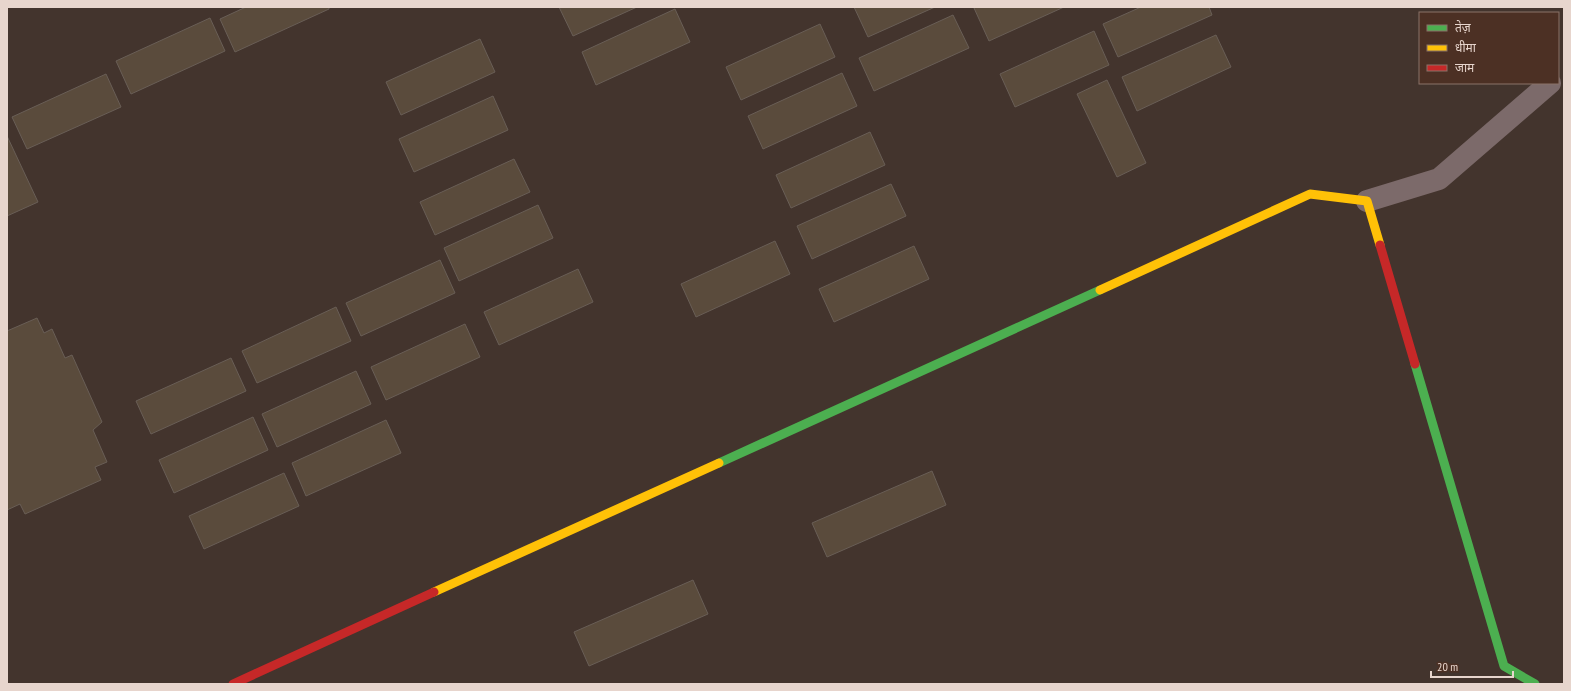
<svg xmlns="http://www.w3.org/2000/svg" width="1571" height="691" font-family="'PT Sans Narrow','Noto Sans Devanagari',sans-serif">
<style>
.building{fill:#5a4b3c;stroke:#695e56}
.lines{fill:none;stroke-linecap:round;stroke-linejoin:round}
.street{stroke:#7c6a6a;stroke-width:22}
.fast{stroke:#4caf50;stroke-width:9}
.slow{stroke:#ffc107;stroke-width:9}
.jam{stroke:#c62828;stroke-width:9}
</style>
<rect width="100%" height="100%" fill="#43342d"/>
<!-- building -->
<g class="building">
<polygon points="246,7 329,7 329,9 235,52 220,19"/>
<polygon points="559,7 637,7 573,36"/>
<polygon points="854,7 935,7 868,37"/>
<polygon points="977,7 1064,7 989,41 974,8"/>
<polygon points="1141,7 1209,7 1212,15 1118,57 1103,24"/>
<polygon points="675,9 690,42 596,85 582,52"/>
<polygon points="953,15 969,48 874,91 859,58"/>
<polygon points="210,18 225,51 131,94 116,61"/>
<polygon points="820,24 835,57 741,100 726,67"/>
<polygon points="1094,31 1109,65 1015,107 1000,74"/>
<polygon points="1216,35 1231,67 1137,111 1122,77"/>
<polygon points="480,39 495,72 401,115 386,82"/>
<polygon points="842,73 857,106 763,149 748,116"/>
<polygon points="106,74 121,107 27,149 12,117"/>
<polygon points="1107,80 1146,163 1117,177 1077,94"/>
<polygon points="493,96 508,130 414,172 399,139"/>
<polygon points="870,132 885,165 791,208 776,175"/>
<polygon points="7,136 38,202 7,216"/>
<polygon points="514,159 530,192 435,235 420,202"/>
<polygon points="891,184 906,216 812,259 797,226"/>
<polygon points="538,205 553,238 459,281 444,248"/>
<polygon points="775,241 790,274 696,317 681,284"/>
<polygon points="914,246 929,279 834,322 819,289"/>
<polygon points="440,260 455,293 361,336 346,303"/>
<polygon points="578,269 593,302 499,345 484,312"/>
<polygon points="336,307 351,341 257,383 242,351"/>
<polygon points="37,318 44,333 52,329 65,358 72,355 102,422 93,430 107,462 95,467 101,480 25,514 20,504 7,510 7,331"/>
<polygon points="465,324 480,357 386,400 371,367"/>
<polygon points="231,358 246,391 151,434 136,401"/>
<polygon points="356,371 371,404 277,447 262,414"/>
<polygon points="253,417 268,450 174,493 159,460"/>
<polygon points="386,420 401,453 306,496 292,463"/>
<polygon points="932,471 946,505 827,557 812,523"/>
<polygon points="284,473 299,506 204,549 189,516"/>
<polygon points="693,580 708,614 589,666 574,632"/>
</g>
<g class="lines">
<!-- street -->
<polyline class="street" points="1367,201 1439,179 1550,83"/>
<!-- fast -->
<g class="fast">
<polyline points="1415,364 1504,666 1535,684"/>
<polyline points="719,463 1100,290"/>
</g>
<!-- slow -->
<g class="slow">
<polyline points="1100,290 1310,194 1367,201 1380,245"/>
<polyline points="434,592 719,463"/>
</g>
<!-- jam -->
<g class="jam">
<polyline points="1380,245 1415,364"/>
<polyline points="233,684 434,592"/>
</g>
</g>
<!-- border -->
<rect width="1571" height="691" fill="none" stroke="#e7d5cd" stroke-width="16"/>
<!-- legend -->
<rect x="1419" y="12" width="140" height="72" fill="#4c3024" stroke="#8a7268"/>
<rect x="1427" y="25" width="20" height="6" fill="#4caf50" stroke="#8a7268"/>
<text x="1455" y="32" font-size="12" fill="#e7d5cd">तेज़</text>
<rect x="1427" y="45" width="20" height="6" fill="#ffc107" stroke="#8a7268"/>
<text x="1455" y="52" font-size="12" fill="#e7d5cd">धीमा</text>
<rect x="1427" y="65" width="20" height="6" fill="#c62828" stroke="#8a7268"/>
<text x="1455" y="72" font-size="12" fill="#e7d5cd">जाम</text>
<!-- scale -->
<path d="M1431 671v6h82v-6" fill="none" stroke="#e7d5cd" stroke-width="2"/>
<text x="1437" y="671" font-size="12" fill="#e7d5cd" stroke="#4c3024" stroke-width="3" paint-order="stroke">20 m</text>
</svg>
